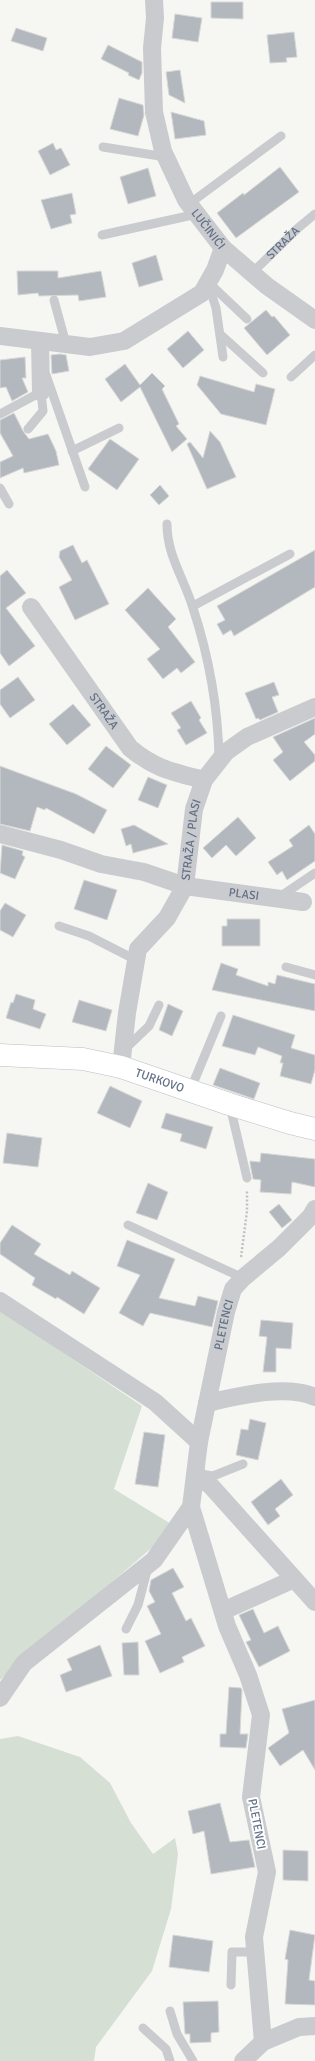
<svg xmlns="http://www.w3.org/2000/svg" width="315" height="2061" font-family="Signika,sans-serif">
<style>
.green{fill:#d6dfd4}
.building{fill:#b3b8bf;stroke:#d8d8d6}
.lines{fill:none;stroke-linecap:round;stroke-linejoin:round}
.secondary-casing{stroke:#babec3;stroke-width:23}
.path{stroke:#bfc1c4;stroke-width:2.5;stroke-dasharray:2 2;stroke-linecap:butt}
.lane{stroke:#c9cbcf;stroke-width:9}
.street{stroke:#c9cbcf;stroke-width:18}
.secondary{stroke:#fff;stroke-width:22}
.labels{text-anchor:middle;stroke-width:4;stroke-linejoin:round;paint-order:stroke}
.street-label{font-size:12px;fill:#637186;stroke:#fff}
</style>
<rect width="100%" height="100%" fill="#f6f7f3"/>
<!-- green -->
<g class="green">
<polygon points="0,1310 142,1406 114,1489 176,1527 21,1660 0,1680"/>
<polygon points="18,1736 80,1757 110,1783 131,1823 153,1854 175,1838 178,1854 171,1909 152,1971 96,2047 94,2061 0,2061 0,1739"/>
</g>
<!-- building -->
<g class="building">
<polygon points="211,2 243,2 243,19 211,18"/>
<polygon points="175,14 202,18 198,42 172,38"/>
<polygon points="16,28 47,38 43,51 11,41"/>
<polygon points="294,32 297,57 286,58 287,62 270,63 267,35"/>
<polygon points="108,45 142,62 142,73 139,80 128,75 129,73 101,59"/>
<polygon points="180,70 185,103 169,95 166,72"/>
<polygon points="119,98 143,105 144,115 138,136 110,129"/>
<polygon points="171,112 204,121 206,135 175,139"/>
<polygon points="53,143 56,150 61,148 70,165 50,175 38,151"/>
<polygon points="280,167 299,192 236,238 217,213 243,193 244,195"/>
<polygon points="148,168 156,196 128,204 120,177"/>
<polygon points="72,193 76,214 70,215 72,223 51,229 41,200"/>
<polygon points="156,255 163,280 139,287 132,263"/>
<polygon points="17,271 58,271 58,278 101,271 106,297 79,301 78,295 39,296 38,293 18,295"/>
<polygon points="266,310 272,317 274,316 290,335 267,355 244,328"/>
<polygon points="188,331 204,350 183,368 167,349"/>
<polygon points="60,354 66,355 69,371 52,374 51,355"/>
<polygon points="25,357 26,378 22,378 28,392 12,401 6,387 0,388 0,360"/>
<polygon points="125,364 140,385 152,373 165,386 162,389 179,424 176,426 187,439 172,452 140,387 121,402 105,379"/>
<polygon points="200,376 254,392 256,384 275,389 266,425 221,414 197,385"/>
<polygon points="14,413 23,431 29,439 48,434 56,451 59,465 24,473 23,468 0,478 0,462 13,456 0,433 0,420"/>
<polygon points="210,431 220,442 236,477 207,489 187,444 190,442 203,458"/>
<polygon points="110,439 139,459 117,490 88,469"/>
<polygon points="160,485 169,496 159,505 150,495"/>
<polygon points="73,545 82,563 87,560 109,604 75,620 59,587 72,580 59,557 60,551"/>
<polygon points="315,550 315,587 234,636 231,630 223,635 217,624 225,620 217,606"/>
<polygon points="7,570 26,593 6,608 35,646 9,666 0,653 0,576"/>
<polygon points="148,588 176,619 168,627 195,662 181,673 177,668 163,679 147,659 160,649 125,610"/>
<polygon points="18,677 35,700 10,718 0,704 0,690"/>
<polygon points="274,682 279,695 272,697 278,712 260,720 258,718 256,719 245,693"/>
<polygon points="191,701 201,718 199,720 207,733 186,745 177,730 181,728 171,713"/>
<polygon points="73,704 91,725 67,745 49,724"/>
<polygon points="315,718 315,734 304,742 315,755 315,761 290,781 273,760 283,752 273,737"/>
<polygon points="106,746 131,765 113,788 88,769"/>
<polygon points="0,766 76,794 107,810 94,834 46,808 45,810 37,807 30,831 0,824"/>
<polygon points="148,777 167,785 158,808 138,800"/>
<polygon points="238,817 256,838 236,856 226,845 212,858 203,848"/>
<polygon points="134,825 168,844 133,853 131,844 126,846 121,829"/>
<polygon points="309,825 315,834 315,861 287,880 282,871 277,875 268,862 293,846 289,840"/>
<polygon points="2,845 23,851 22,855 25,857 15,879 0,873"/>
<polygon points="84,880 117,890 107,920 74,909"/>
<polygon points="5,903 26,915 13,937 0,930 0,911"/>
<polygon points="227,919 260,919 260,946 222,946 222,926 227,926"/>
<polygon points="221,963 238,969 236,975 268,986 268,982 275,984 277,975 315,984 315,1011 212,990"/>
<polygon points="16,994 35,1000 33,1009 46,1014 40,1029 6,1018 11,1002 13,1003"/>
<polygon points="79,1000 112,1010 106,1031 72,1022"/>
<polygon points="168,1004 183,1011 172,1036 159,1030"/>
<polygon points="233,1015 295,1035 291,1048 315,1055 315,1070 311,1084 280,1076 283,1063 280,1063 282,1056 258,1047 255,1055 222,1046"/>
<polygon points="220,1068 260,1083 254,1099 213,1085"/>
<polygon points="110,1086 142,1101 130,1128 97,1113"/>
<polygon points="166,1113 213,1127 206,1149 180,1141 182,1134 161,1128"/>
<polygon points="7,1133 42,1138 38,1167 3,1163"/>
<polygon points="261,1153 315,1159 315,1187 292,1182 291,1194 260,1192 261,1180 253,1179 250,1164 250,1161 260,1162"/>
<polygon points="148,1183 168,1192 157,1220 136,1213"/>
<polygon points="279,1204 292,1220 282,1228 269,1212"/>
<polygon points="12,1225 41,1244 34,1254 70,1275 72,1271 100,1288 84,1314 57,1297 56,1299 32,1285 35,1278 0,1254 0,1243"/>
<polygon points="127,1240 175,1259 159,1298 195,1306 198,1296 218,1301 212,1327 150,1313 143,1326 119,1313 140,1275 117,1266"/>
<polygon points="261,1320 293,1323 291,1349 276,1348 276,1372 263,1372 267,1337 259,1336"/>
<polygon points="250,1419 266,1423 258,1460 236,1455 241,1429 248,1430"/>
<polygon points="144,1432 165,1435 158,1487 135,1484"/>
<polygon points="281,1479 293,1495 275,1509 280,1516 268,1525 251,1502"/>
<polygon points="173,1568 184,1587 172,1593 186,1621 191,1618 205,1646 182,1657 184,1662 160,1673 145,1641 161,1634 147,1606 155,1602 149,1591 151,1580"/>
<polygon points="253,1609 264,1633 278,1626 290,1651 259,1667 246,1642 251,1640 239,1615"/>
<polygon points="138,1642 139,1675 124,1675 122,1643"/>
<polygon points="100,1645 112,1676 66,1692 60,1675 72,1670 67,1659"/>
<polygon points="229,1687 241,1688 242,1690 240,1734 248,1734 246,1748 220,1747 220,1734 226,1734"/>
<polygon points="315,1700 315,1770 303,1750 280,1766 268,1748 289,1733 282,1709"/>
<polygon points="220,1803 230,1842 249,1840 255,1867 211,1874 204,1831 193,1834 188,1811"/>
<polygon points="283,1850 308,1851 308,1881 283,1880"/>
<polygon points="290,1930 315,1935 309,1980 315,1981 315,2005 285,2004 288,1960 285,1959"/>
<polygon points="173,1935 213,1941 209,1972 169,1967"/>
<polygon points="218,2001 219,2032 211,2033 211,2042 190,2043 190,2034 185,2034 183,2002"/>
</g>
<g class="lines">
<!-- secondary casing -->
<g class="secondary-casing">
<g id="secondary">
<path id="s7" d="M0,1055l83,4 38,8 108,37 61,19 25,6"/>
</g>
</g>
<!-- path -->
<polyline class="path" points="241,1257 247,1211 247,1191"/>
<!-- lane -->
<g class="lane">
<polyline points="103,147 166,157"/>
<polyline points="189,204 281,136"/>
<polyline points="102,235 197,214"/>
<path id="s1" d="M252,273l46,-45 17,-14"/>
<polyline points="208,283 216,308 223,357"/>
<polyline points="209,283 247,319"/>
<polyline points="54,300 66,344"/>
<polyline points="221,335 263,373"/>
<polyline points="46,375 85,487"/>
<polyline points="291,377 315,355"/>
<polyline points="0,414 41,392 43,411 28,429"/>
<polyline points="72,451 119,428"/>
<polyline points="0,488 9,504"/>
<path d="M167,524c0,32 17,54 26,84 16,49 25,99 26,150"/>
<polyline points="193,606 290,554"/>
<polyline points="278,898 315,873"/>
<polyline points="59,926 89,936 136,960"/>
<polyline points="286,967 315,975"/>
<polyline points="125,1049 149,1026 159,1005"/>
<polyline points="190,1091 221,1016"/>
<polyline points="230,1106 247,1178"/>
<polyline points="128,1225 243,1278"/>
<polyline points="201,1474 213,1476 243,1464"/>
<polyline points="126,1629 138,1605 148,1567"/>
<polyline points="231,1985 232,1952 256,1952"/>
<polyline points="170,2011 177,2034 193,2061"/>
<polyline points="143,2028 166,2049 170,2061"/>
</g>
<!-- street -->
<g class="street">
<path id="s2" d="M154,0l1,18 -3,30 2,64 9,39 23,49 37,48 44,38 48,34"/>
<polyline points="0,336 90,347 124,341 202,293 215,270 223,248"/>
<polyline points="40,341 41,392"/>
<path id="s3" d="M31,607l99,141c25,21 43,24 74,32"/>
<path id="s4" d="M0,834l61,16 40,14 43,8 41,14 118,16"/>
<path id="s5" d="M121,1067l6,-54 11,-64 29,-31 18,-32 9,-77 10,-29 22,-28 21,-15 68,-30"/>
<polyline points="0,1301 155,1402 199,1442"/>
<path d="M207,1403c31,-7 79,-19 108,-6"/>
<polyline points="196,1474 211,1486 315,1602"/>
<polyline points="223,1611 294,1579"/>
<polyline points="0,1698 24,1663 154,1560 191,1507"/>
<path id="s6" d="M263,2042l-9,-105 13,-65 -16,-75 10,-82 -13,-40 -21,-49 -36,-119 8,-65 27,-130 7,-23 10,-11 36,-30 32,-32 4,-7"/>
<polyline points="243,2061 263,2042 299,2027 315,2026"/>
</g>
<!-- secondary -->
<use href="#secondary" class="secondary"/>
</g>
<g class="labels">
<!-- street labels -->
<g class="street-label">
<text dy="4" stroke="none"><textPath href="#s2" startOffset="243">LUČINIĆI</textPath></text>
<text dy="4" stroke="none"><textPath href="#s1" startOffset="43">STRAŽA</textPath></text>
<text dy="4" stroke="none"><textPath href="#s3" startOffset="127">STRAŽA</textPath></text>
<text dy="4" stroke="none"><textPath href="#s5" startOffset="245">STRAŽA / PLASI</textPath></text>
<text dy="4" stroke="none"><textPath href="#s4" startOffset="252">PLASI</textPath></text>
<text dy="4" stroke="none"><textPath href="#s7" startOffset="163">TURKOVO</textPath></text>
<text dy="4" stroke="none"><textPath href="#s6" startOffset="736">PLETENCI</textPath></text>
<text transform="translate(257 1824) rotate(79)" y="4">PLETENCI</text>
</g>
</g>
</svg>
